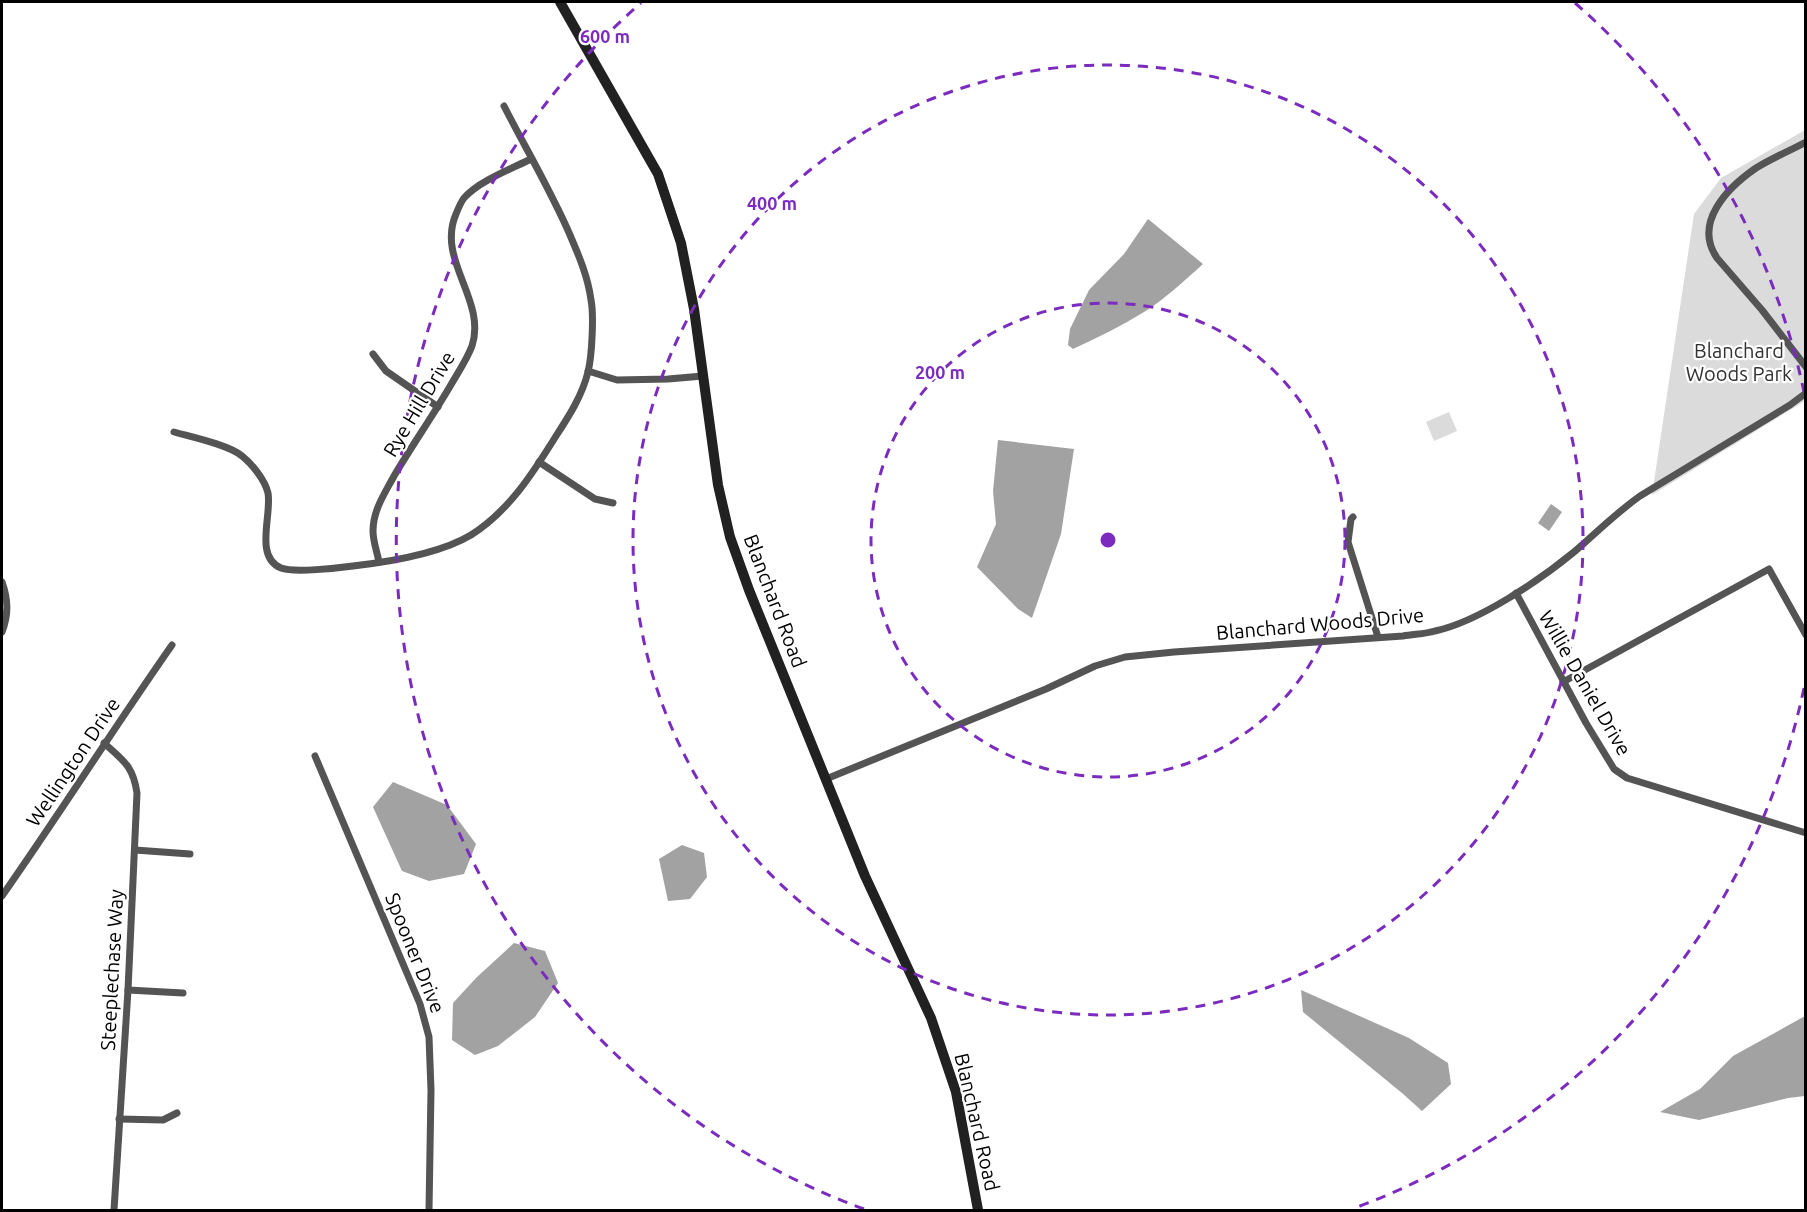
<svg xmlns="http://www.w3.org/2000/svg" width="1807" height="1212" font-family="Ubuntu,sans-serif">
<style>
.green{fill:#dbdbdb}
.water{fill:#a2a2a2}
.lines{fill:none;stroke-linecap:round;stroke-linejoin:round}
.street{stroke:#545454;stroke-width:7}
.secondary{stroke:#212121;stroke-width:10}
.ring{fill:none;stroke:#7b2cbf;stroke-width:3;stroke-dasharray:10 8}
.labels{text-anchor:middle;stroke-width:4.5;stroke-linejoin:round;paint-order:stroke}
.park-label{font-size:20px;fill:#323232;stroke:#fff}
.street-label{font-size:20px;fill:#000;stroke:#fff}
.centre{fill:#7b2cbf;stroke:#fff;stroke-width:3}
.ring-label{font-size:18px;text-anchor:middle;font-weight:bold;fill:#7b2cbf;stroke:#fff;stroke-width:4.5;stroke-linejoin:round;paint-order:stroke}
</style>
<rect width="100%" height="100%" fill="#fff"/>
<!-- green -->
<g class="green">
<polygon points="1805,130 1805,401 1652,495 1694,214 1721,178"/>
<polygon points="1449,412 1457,431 1434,441 1426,422"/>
</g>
<!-- water -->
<g class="water">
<path d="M1148,219l55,45c-19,17 -38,35 -59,48 -23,14 -47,26 -71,37l-5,-4 2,-16 19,-39 35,-36z"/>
<polygon points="998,440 1074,449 1061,534 1032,618 1018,609 977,567 996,524 993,491"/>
<polygon points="1551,504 1562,512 1549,531 1538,523"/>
<polygon points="393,782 447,805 476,844 464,874 429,881 402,871 373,807"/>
<polygon points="682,845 704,853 707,877 690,899 668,901 659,859"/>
<polygon points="514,943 545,951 558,983 535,1017 498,1046 475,1055 452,1040 453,1003 476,978"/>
<polygon points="1301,990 1409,1038 1448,1063 1451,1084 1422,1111 1402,1093 1303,1012"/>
<polygon points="1805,1016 1805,1096 1788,1098 1699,1120 1660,1112 1700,1089 1733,1056"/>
</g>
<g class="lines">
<!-- street -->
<g class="street">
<path d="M1806,142c-17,9 -34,16 -50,26 -29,20 -63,55 -39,90l45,52 44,57"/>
<polyline points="373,354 386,371 438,407"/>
<polyline points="588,371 617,380 668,379 703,376"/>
<path d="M174,432c18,5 55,13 68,24 10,8 23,24 26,37 4,22 -14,64 13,75 13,5 57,0 72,-2 35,-4 88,-13 118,-31 38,-24 62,-62 85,-99 13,-20 26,-40 32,-64 4,-16 6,-57 3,-72 -3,-23 -12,-44 -21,-65 -19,-44 -44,-86 -66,-129"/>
<polyline points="539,462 595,499 613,503"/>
<polyline points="1353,517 1351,519 1348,542 1378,637"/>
<path d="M379,562c-2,-10 -6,-21 -6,-31 0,-21 12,-38 21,-55 19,-32 40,-62 58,-93 7,-12 15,-24 20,-37 15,-46 -36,-86 -16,-132 2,-5 5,-12 8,-16 15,-17 47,-29 67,-39"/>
<path d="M2,582c6,17 7,32 0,50"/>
<polyline points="1516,593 1586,723 1614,769 1627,778 1806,833"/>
<polyline points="1563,682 1769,569 1806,635"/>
<path d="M104,743c20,18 29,23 33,50l-9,197 -14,220"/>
<polyline points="315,756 420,1004 429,1037 431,1090 429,1210"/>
<path d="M826,779l220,-90 49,-23 30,-9 49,-5 229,-16c11,-2 22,-2 32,-5 43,-9 105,-51 139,-79 22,-19 42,-39 66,-56l150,-91 16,-12"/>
<polyline points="135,850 190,854"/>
<path d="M2,896c58,-83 112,-168 170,-251"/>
<polyline points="128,990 183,993"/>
<polyline points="119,1119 163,1120 177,1113"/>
</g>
<!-- secondary -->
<polyline class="secondary" points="560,2 658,174 681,243 694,309 718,485 730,537 749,590 865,876 931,1018 956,1092 978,1210"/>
</g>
<!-- distance rings -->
<g class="ring">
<circle cx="1108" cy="540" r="237"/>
<circle cx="1108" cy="540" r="475"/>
<path d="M1804 688A712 712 0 0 1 1352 1209M864 1209A712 712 0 0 1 641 3M1575 3A712 712 0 0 1 1804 392"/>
</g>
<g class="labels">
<!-- park labels -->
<g class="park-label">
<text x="1739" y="358">Blanchard<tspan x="1739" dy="23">Woods Park</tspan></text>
</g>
<!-- street labels -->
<g class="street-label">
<text transform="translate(419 404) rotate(-59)" y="7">Rye Hill Drive</text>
<text transform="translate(775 601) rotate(69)" y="7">Blanchard Road</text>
<text transform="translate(1320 624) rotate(-5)" y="7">Blanchard Woods Drive</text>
<text transform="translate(1585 683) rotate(60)" y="7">Willie Daniel Drive</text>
<text transform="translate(73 762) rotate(-56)" y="7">Wellington Drive</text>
<text transform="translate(415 953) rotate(68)" y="7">Spooner Drive</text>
<text transform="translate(112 970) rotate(-87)" y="7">Steeplechase Way</text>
<text transform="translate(977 1122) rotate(77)" y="7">Blanchard Road</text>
</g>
</g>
<circle cx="1108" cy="540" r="9" class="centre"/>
<g class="ring-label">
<text x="605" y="43">600 m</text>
<text x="772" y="210">400 m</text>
<text x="940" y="379">200 m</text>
</g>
<!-- border -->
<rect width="1807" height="1212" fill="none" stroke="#000000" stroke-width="6"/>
</svg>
